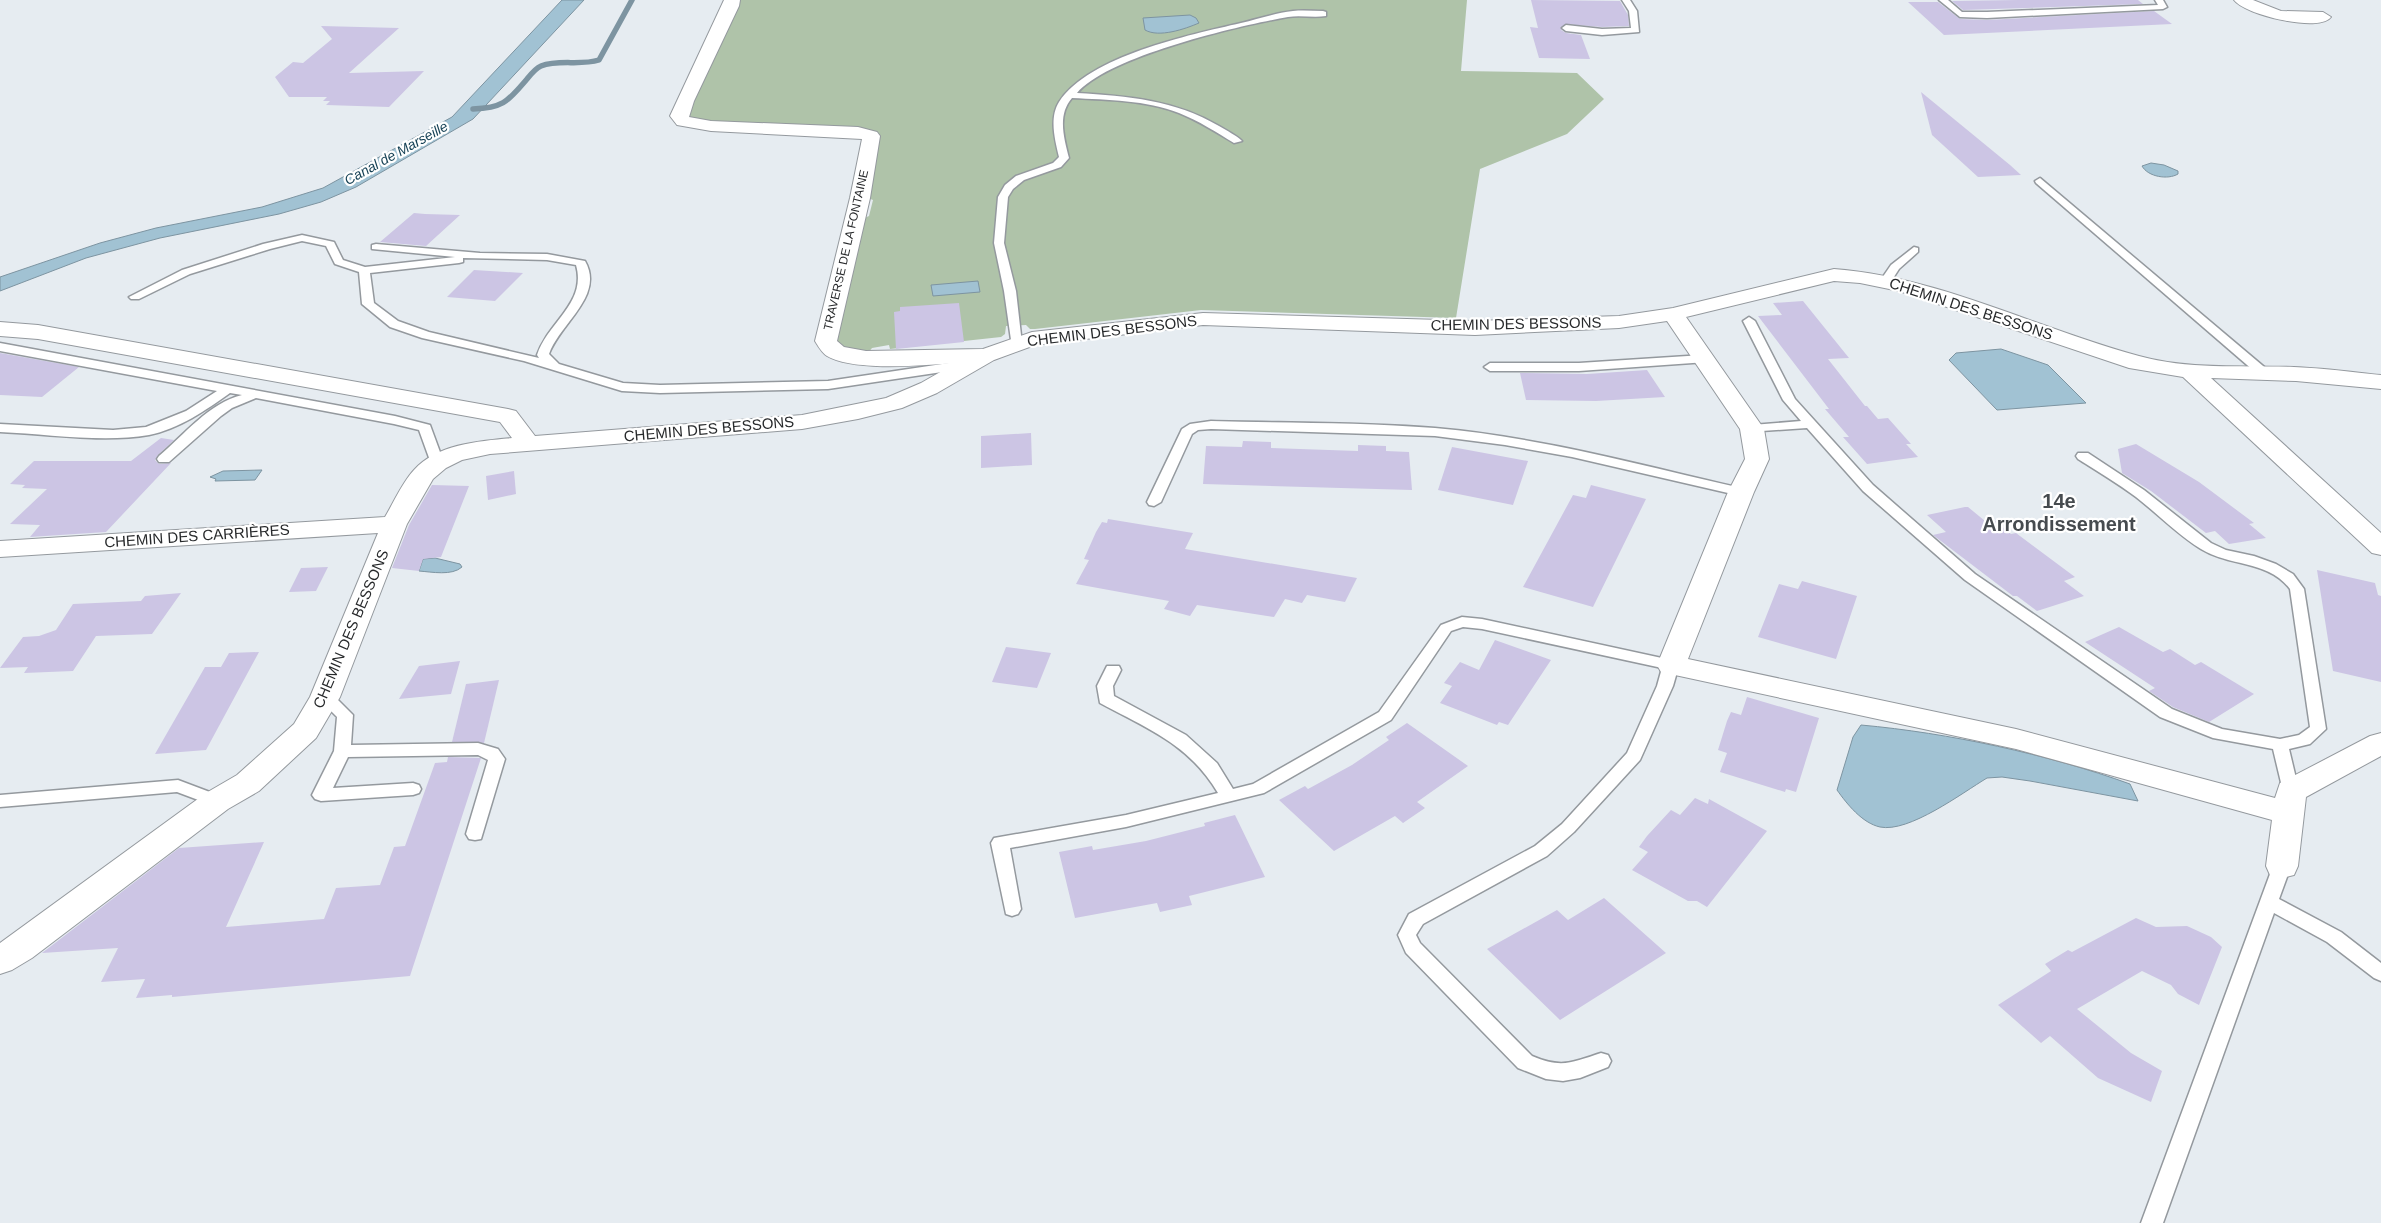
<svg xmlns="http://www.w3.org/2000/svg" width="2381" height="1223" font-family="Arial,sans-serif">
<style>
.green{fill:#afc3a9}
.water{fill:#a1c2d3;stroke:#7d94a1}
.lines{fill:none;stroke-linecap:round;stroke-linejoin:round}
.stream{stroke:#7d94a1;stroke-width:5.5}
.building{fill:#ccc5e4}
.service-casing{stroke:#94999e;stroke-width:3}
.minor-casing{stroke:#94999e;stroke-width:2}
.service{fill:#fff;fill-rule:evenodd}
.minor{fill:#fff;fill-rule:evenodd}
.labels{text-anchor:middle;stroke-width:4.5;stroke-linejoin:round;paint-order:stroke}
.far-street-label{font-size:12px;fill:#282a2c;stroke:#fff}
.far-water-label{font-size:14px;font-style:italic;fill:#133f53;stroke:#fff}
.street-label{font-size:15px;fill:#282a2c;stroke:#fff}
.district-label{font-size:20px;font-weight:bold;fill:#464b4f;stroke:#fff}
</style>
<rect width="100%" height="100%" fill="#e6ecf1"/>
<!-- green -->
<polygon class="green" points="739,0 1467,0 1461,71 1577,73 1604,99 1567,134 1480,169 1456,318 1201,310 1035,329 1030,329 1026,325 1006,326 1005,334 1001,337 890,349 889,345 872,348 868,353 843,349 831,340 860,220 869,216 873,200 863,196 875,133 700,121 686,116"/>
<!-- water -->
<g class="water">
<polygon points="562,0 584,0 473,119 356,187 321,202 279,214 160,238 86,258 0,291 0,277 100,243 156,228 262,207 323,188 452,117"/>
<path d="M1190,15l6,3 3,5c-14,6 -40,15 -54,7l-2,-12z"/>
<path d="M2151,163l13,2 14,6v3c-10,6 -30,3 -36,-8z"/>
<polygon points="978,281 980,292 933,296 931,285"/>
<polygon points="2001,349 2048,365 2086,403 1997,410 1949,360 1956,353"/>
<polygon points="262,470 255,480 215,481 216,479 210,477 223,471"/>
<path d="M435,558l25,6 2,3c-10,9 -30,5 -43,4l4,-12z"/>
<path d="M1861,725c88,8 186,29 269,59l8,17 -108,-20 -28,-4 -15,1c-25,15 -78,55 -107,49 -18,-4 -33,-23 -43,-37l16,-53z"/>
</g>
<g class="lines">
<!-- stream -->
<path class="stream" d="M473,109c31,-1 35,-8 54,-30 4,-5 9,-11 14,-13 18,-7 39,0 58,-6l33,-60"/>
</g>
<!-- building -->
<g class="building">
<polygon points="1531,0 1620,1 1628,15 1629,26 1602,27 1565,24 1561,30 1566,33 1581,35 1590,59 1539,58 1530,27 1538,28"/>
<polygon points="2018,0 2138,0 2143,4 1963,10 1952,1"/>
<polygon points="1908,2 1938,2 1960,19 1987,20 2154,11 2172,24 1944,35"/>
<polygon points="321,26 399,28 349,73 424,71 389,107 326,105 330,101 323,101 327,97 289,97 275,77 293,62 303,63 332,39"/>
<polygon points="1921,92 2010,165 2021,175 1978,177 1932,135"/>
<polygon points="414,213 425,214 460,215 426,246 380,242"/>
<polygon points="474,270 523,273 495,301 447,297"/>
<polygon points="1803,301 1849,358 1828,359 1865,406 1867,406 1878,419 1888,418 1911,444 1906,444 1918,457 1867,464 1843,437 1849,437 1825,409 1829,409 1758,316 1782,315 1773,303"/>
<polygon points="959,303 964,342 896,349 894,312 900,311 900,307"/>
<polygon points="0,353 79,367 42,397 0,395"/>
<polygon points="1647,370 1665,397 1596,401 1526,400 1520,373 1587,374"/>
<polygon points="1031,433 1032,465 981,468 981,436"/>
<polygon points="161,438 174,440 158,455 155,460 159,464 171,463 106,532 30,537 40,525 10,524 47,489 22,488 25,485 10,484 34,461 131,461"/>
<polygon points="1243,441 1271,442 1271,448 1358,451 1358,445 1386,446 1386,451 1409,452 1412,490 1203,484 1206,446 1242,447"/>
<polygon points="2136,444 2199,482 2254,523 2249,524 2266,538 2229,544 2215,531 2206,533 2151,491 2122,473 2118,449"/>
<polygon points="1452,447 1528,461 1513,505 1438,490"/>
<polygon points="514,471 516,494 488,500 486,476"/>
<polygon points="432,485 469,486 441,557 423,559 419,571 392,568 409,525"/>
<polygon points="1591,485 1646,499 1593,607 1523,587 1573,495 1586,498"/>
<polygon points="1965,507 1968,507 1985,521 1993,519 2011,534 2016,533 2075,577 2064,581 2084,596 2037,611 2017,596 2013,596 1933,535 1946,532 1927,515"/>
<polygon points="1108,519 1193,533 1185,549 1357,578 1345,602 1307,595 1302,603 1285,599 1274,617 1197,605 1190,616 1164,609 1169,601 1076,584 1089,560 1084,559 1096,532 1102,522 1107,523"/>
<polygon points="328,567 316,591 289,592 301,568"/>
<polygon points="2317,570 2375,583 2378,595 2381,596 2381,682 2333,671"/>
<polygon points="1802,581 1857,596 1836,659 1758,637 1779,584 1798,589"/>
<polygon points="181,593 152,634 96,636 73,671 24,673 28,667 0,668 23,637 39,636 56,630 73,604 141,601 145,596"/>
<polygon points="2119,627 2163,652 2170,649 2195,665 2201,662 2254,694 2209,722 2173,707 2149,691 2155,688 2085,642"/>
<polygon points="1495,640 1551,660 1508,725 1499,722 1497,725 1440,703 1452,686 1444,683 1460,662 1479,670"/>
<polygon points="1006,647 1051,653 1037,688 992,682"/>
<polygon points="259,652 206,750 155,754 205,667 221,667 229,653"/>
<polygon points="460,661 451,694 399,699 419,666"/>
<polygon points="499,680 484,743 452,742 466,684"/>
<polygon points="1747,697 1819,718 1796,792 1786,789 1785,792 1720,772 1727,753 1718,750 1727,721 1731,712 1741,715"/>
<polygon points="1407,723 1468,766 1417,802 1425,808 1403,823 1395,816 1334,851 1279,800 1305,786 1308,789 1352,765 1389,740 1386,737"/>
<polygon points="448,757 481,758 410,976 172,997 172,995 136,998 145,979 101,982 118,948 42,953 179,848 264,842 226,927 324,919 336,888 380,885 394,847 405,846 435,763 447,762"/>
<polygon points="1695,798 1708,804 1709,799 1767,831 1707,907 1697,901 1688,901 1632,870 1648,852 1639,847 1647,836 1671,810 1680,815"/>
<polygon points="1235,815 1265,877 1189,896 1192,905 1160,912 1157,903 1075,918 1059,852 1092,846 1093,850 1146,841 1205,826 1204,823"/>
<polygon points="1604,898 1666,953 1560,1020 1487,949 1557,910 1568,920"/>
<polygon points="2136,918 2156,927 2187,926 2211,937 2222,947 2199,1005 2178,994 2171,985 2142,971 2077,1009 2131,1053 2162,1071 2151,1102 2098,1078 2050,1036 2041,1043 1998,1005 2051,971 2045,964 2068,950 2072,952"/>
</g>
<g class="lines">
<!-- service casing -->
<g class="service-casing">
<g id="service">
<polygon points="1622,0 1630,0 1637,11 1639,32 1602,35 1566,31 1562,28 1566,25 1602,29 1631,28 1629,11"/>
<polygon points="1939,0 1948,0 1962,12 1987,12 2158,5 2155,0 2163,0 2167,7 2163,9 1987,18 1960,17"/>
<path d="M1323,11l3,1v4c-12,2 -26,-1 -38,1 -50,9 -179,39 -211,76 51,3 98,7 142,33 8,5 17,9 23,15l-8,2c-18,-11 -35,-22 -55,-30 -33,-13 -71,-13 -107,-15 -15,17 -8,40 -3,60l-8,9 -37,13 -11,9 -5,8 -4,46 12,48 6,53 -2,3h-8l-8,-56 -10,-48 4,-46 7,-12 11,-9 37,-13 6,-6c-4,-17 -10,-39 0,-55 30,-46 130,-67 182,-79 17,-4 34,-10 52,-12 10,-1 20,0 30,0z"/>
<polygon points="2040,178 2269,371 2271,374 2269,377 2261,377 2036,183 2035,181"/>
<path d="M302,235l32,7 9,18 22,7 90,-10 -83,-8v-4l4,-1 104,9 67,1 38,7c20,35 -25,62 -36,93l10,10 64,19 37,2 168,-4 141,-21 6,4 -6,4 -141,21 -168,4 -38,-2 -98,-30 -102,-23 -32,-11 -28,-23 -3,-32 -24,-8 -9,-18 -24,-5 -32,8 -80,25 -51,25h-8l-2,-2 53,-27 81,-26zM463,258l84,2 29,5c11,38 -28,57 -39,90l2,3 -110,-26 -31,-11 -24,-18 -4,-30 89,-10 4,-1z"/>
<polygon points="1914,247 1918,248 1918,252 1899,269 1890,283 1882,283 1880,281 1891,265"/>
<path d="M1749,317l6,4 40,78 78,86 102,89 197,135 50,20 58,10 19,-4 11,-8 -20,-138c-22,-29 -60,-22 -89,-40 -23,-14 -43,-35 -65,-52 -19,-14 -39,-26 -58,-38l-2,-3 2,-3h10l56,37 67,53 15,7 28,6 22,8 17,10 11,15 22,140 -16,15 -21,5 10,42 -2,4 -6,2 -6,-2 -2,-4 -10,-42 -60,-11 -53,-21 -195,-137 -102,-89 -56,-63 -60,4 -1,-3 6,-4 49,-4 -18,-21 -40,-79z"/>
<path d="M0,343l395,73 35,9 14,38 -7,4 -5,-1 -13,-36 -25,-6 -138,-26 -24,10 -11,8 -52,46h-10l-2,-3 2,-3c25,-21 50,-53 83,-61l-12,-2c-24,17 -51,36 -81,42 -46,8 -102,-1 -149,-3v-8l113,6 33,-3 40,-16 31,-20 -217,-40z"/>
<polygon points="1703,355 1709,359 1707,362 1579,371 1490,371 1484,367 1490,363 1579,363"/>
<path d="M1211,421c74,2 151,1 224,7 104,9 205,37 306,60l7,4 -7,4 -169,-39 -67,-12 -70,-9 -224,-7 -13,1 -6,4 -31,68 -7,4 -5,-1 -2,-3 35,-73 8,-5z"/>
<path d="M1462,617l20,2 189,41 6,1 2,4 -6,21 -33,74 -66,72 -27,24 -124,68 -7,11 4,8 112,113c30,13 41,6 69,-3l7,2 3,6 -3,6 -28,11 -17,3 -17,-2 -28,-11 -112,-115 -8,-18 11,-21 126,-68 27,-22 65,-71 30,-67 5,-18 -180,-39 -19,-2 -12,4 -60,89 -127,73 -138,34 -116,21 11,61 -3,5 -6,2 -6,-2 -15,-71 3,-5 132,-23 92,-22c-29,-49 -70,-64 -118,-90l-3,-17 10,-20h12l2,4 -8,16 1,10 72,39 31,28 16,26 20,-5 126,-72 62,-87z"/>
<polygon points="325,692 331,693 353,715 351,745 478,743 498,749 505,759 481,839 475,840 469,839 466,834 488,760 478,755 348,757 333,788 413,783 419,785 421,789 419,793 413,795 321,801 315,799 312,795 334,751 337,717 317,697 319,693"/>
<polygon points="178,780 223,797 226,801 223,805 217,807 177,792 0,807 0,795"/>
<polygon points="2282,859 2288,861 2291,866 2279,899 2341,932 2381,963 2381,981 2374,978 2327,942 2274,913 2163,1223 2141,1223 2273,866 2276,861"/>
</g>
</g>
<!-- minor casing -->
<g class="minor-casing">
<g id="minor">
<path d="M724,0h16l-1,6 -45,95 -5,16 22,4 147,6 19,5 3,4 -10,62 -33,143 7,6 22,4 117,-2 49,-17 171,-19 272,8 144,-5 54,-8 161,-39c106,8 204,60 305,87 50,14 104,9 155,11 29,1 58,5 87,8v14l-85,-8 -85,-3 170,155v22l-9,-2 -189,-176 -54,-9 -230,-77 -39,-8 -26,-2 -148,36 78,112 5,30 -15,33 -66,167 328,70 259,69 5,-15 90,-47 11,-3v23l-75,41 -8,69 -4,9 -12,3 -12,-3 -4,-9 6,-46 -256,-71 -355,-77 -4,-7 71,-173 17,-33 -5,-30 -73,-108 -48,7 -144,7 -272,-10 -168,20 -41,15 -57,33 -35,15 -44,11 -56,10 -312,25 -28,6 -16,8 -13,11 -26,45 -67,173 -24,41 -57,53 -31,18 -196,149 -20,12 -12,4v-31l206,-150 31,-18 57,-51 16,-27 68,-164 -378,24v-16l385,-24c9,-15 17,-34 29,-47 23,-26 65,-29 98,-32l-12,-16 -462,-83 -38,-3v-14l38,3 470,84 8,2 19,25 267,-21 84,-17 35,-15 35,-20c-32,2 -101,9 -129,-7 -5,-3 -9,-10 -12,-15l35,-143 12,-59 -151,-8 -34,-6 -7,-9z"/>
<path d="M2234,0h19l28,11 42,1 8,5c-11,16 -86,-2 -97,-17z"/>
</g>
</g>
<!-- service -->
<use href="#service" class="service"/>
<!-- minor -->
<use href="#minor" class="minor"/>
</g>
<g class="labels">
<!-- far-street labels -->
<g class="far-street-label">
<text transform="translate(846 250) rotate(-77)" y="4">TRAVERSE DE LA FONTAINE</text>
</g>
<!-- far-water labels -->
<g class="far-water-label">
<text transform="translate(396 153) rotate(-29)" y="5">Canal de Marseille</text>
</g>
<!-- street labels -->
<g class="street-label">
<text transform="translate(1971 309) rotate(18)" y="5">CHEMIN DES BESSONS</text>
<text transform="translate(1516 324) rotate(-1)" y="5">CHEMIN DES BESSONS</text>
<text transform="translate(1112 331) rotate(-7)" y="5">CHEMIN DES BESSONS</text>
<text transform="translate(709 429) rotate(-5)" y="5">CHEMIN DES BESSONS</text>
<text transform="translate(197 536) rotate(-4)" y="5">CHEMIN DES CARRIÈRES</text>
<text transform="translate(351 629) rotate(-67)" y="5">CHEMIN DES BESSONS</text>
</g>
<!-- district labels -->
<g class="district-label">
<text x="2059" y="508">14e<tspan x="2059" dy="23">Arrondissement</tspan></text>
</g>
</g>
</svg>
